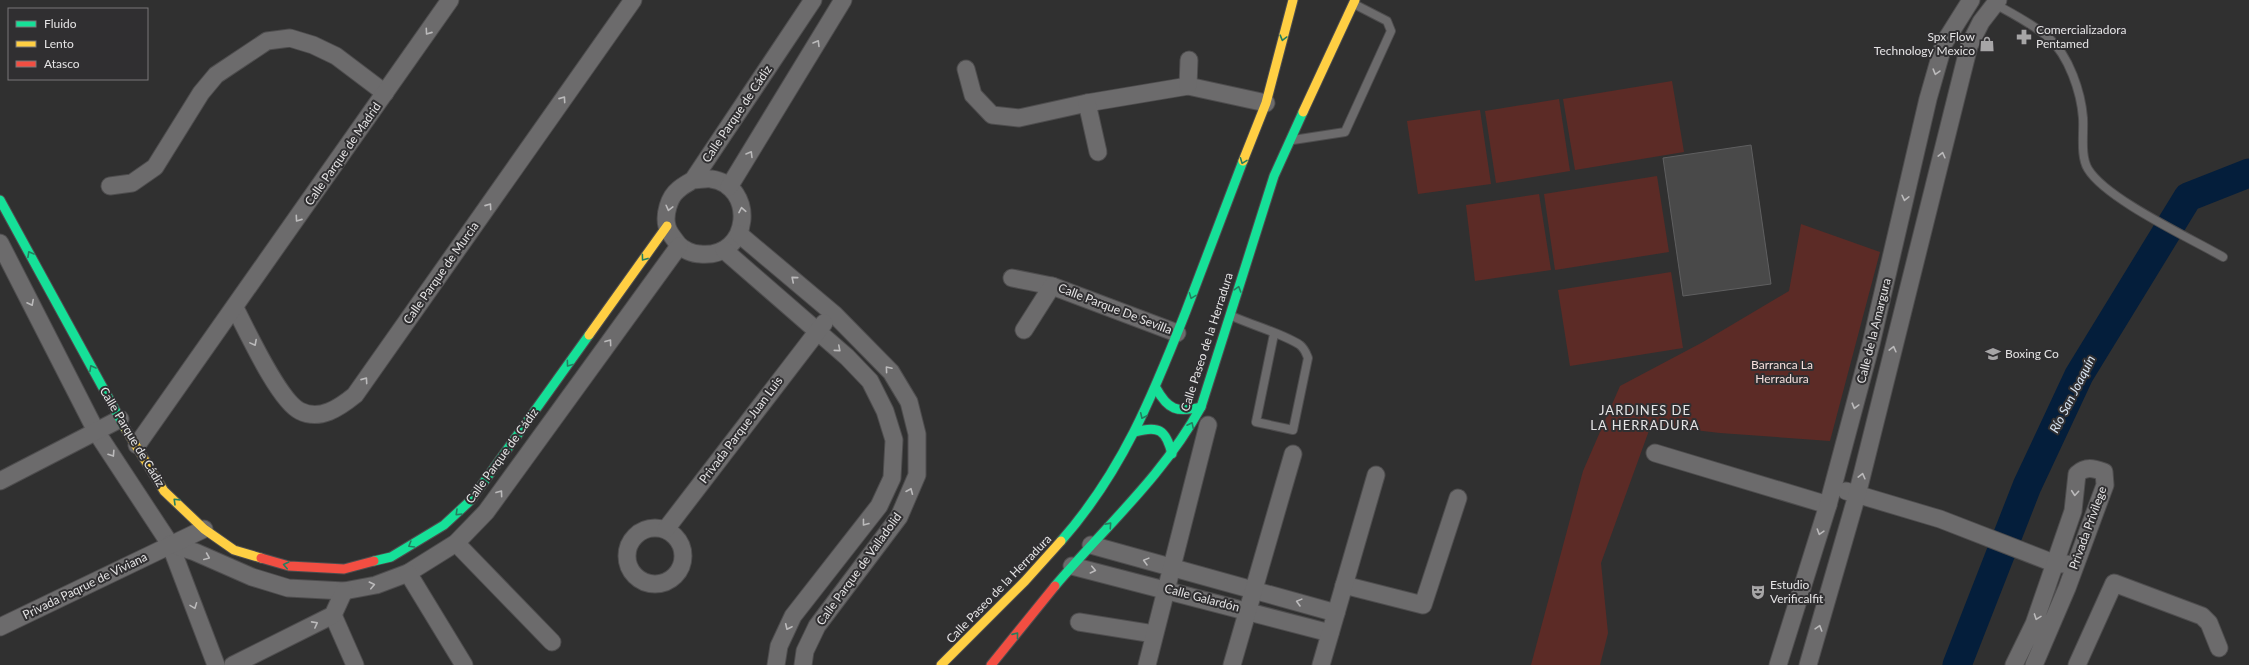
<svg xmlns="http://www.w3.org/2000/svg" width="2249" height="665" font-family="Lato,sans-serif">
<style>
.green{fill:#5c2b26}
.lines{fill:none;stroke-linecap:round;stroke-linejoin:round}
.river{stroke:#041e3b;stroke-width:29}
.building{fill:#494949;stroke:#5f5f60}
.lane-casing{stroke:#4e4d4e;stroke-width:10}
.street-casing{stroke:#4e4d4e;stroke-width:19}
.fast-casing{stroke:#4e4d4e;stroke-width:11}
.slow-casing{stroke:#4e4d4e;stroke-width:11}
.jam-casing{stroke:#4e4d4e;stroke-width:11}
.lane{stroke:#6c6b6c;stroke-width:8}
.street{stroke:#6c6b6c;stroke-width:17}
.fast{stroke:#16e098;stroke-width:9}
.slow{stroke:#ffcf43;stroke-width:9}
.jam{stroke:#f24e42;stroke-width:9}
.oneway{stroke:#bbbabb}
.oneway2{stroke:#247f5f}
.labels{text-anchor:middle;stroke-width:4;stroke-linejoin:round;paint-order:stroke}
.poi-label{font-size:12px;fill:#e5e4e5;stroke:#302f31;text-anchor:start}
.street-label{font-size:12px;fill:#e5e4e5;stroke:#302f31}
.park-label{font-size:12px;fill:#f3ddda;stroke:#302f31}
.water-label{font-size:13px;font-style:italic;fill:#d7e4f2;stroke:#302f31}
.neighbourhood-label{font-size:13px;letter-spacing:1px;fill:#e5e4e5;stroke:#302f31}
</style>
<rect width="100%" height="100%" fill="#303030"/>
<!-- green -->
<g class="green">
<polygon points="1672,81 1684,152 1575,170 1563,99"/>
<polygon points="1559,99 1570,171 1496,183 1485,111"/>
<polygon points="1480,110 1491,184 1418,194 1407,121"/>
<polygon points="1657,176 1669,252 1555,270 1544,194"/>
<polygon points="1539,194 1551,270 1475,281 1466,205"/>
<polygon points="1801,224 1880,252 1830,441 1720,433 1651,425 1601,563 1608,633 1600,665 1531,665 1583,471 1620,386 1703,342 1789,291"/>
<polygon points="1671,272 1683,348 1570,366 1558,290"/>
</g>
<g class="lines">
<!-- river -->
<polyline class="river" points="1957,665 2027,486 2079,375 2188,197 2249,173"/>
</g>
<!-- building -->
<polygon class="building" points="1751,145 1771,284 1683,296 1663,158"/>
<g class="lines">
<!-- lane casing -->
<g class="lane-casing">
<g id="lane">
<path d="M1995,4c18,10 38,20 54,34 20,18 32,54 34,80 1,15 -3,38 5,51 18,30 102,69 135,88"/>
<polyline points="1293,140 1345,132 1391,31 1387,21 1354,4"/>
<path d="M1232,316c19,9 52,18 68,29 5,4 6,8 8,13l-15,72 -37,-8 18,-88"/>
</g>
</g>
<!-- street casing -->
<g class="street-casing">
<g id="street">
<polyline points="966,69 973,95 992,115 1019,118 1087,103 1188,86 1266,103"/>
<polyline points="1188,86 1189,60"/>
<polyline points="1087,103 1098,152"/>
<path d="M693,180c6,0 13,-2 18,-1 45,6 41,80 -11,75 -7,0 -17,-4 -22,-10 -3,-4 -10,-12 -11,-18 -3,-11 2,-29 11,-36 4,-4 10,-7 15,-10l120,-180"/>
<polyline points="110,186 132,183 155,167 201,93 216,75 267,41 290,38 313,45 336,56 385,93"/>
<polyline points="729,187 843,0"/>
<polyline points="739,234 834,314 891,372 909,402 917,434 917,475 899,517 817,626 805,651 803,665"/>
<polyline points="0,243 97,433 170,544 216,665"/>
<polyline points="724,250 847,357 870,381 885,411 894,440 892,478 879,506 793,616 779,646 776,665"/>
<polyline points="1012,278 1052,286 1177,333"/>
<path d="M235,308c12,23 44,93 65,103 20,10 39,-3 55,-16l278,-395"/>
<polyline points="1024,330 1052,286"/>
<polyline points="137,445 450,0"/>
<polyline points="1655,453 1828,505"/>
<polyline points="0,481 120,419"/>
<polyline points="1846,491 1940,519 2056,564 2067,564"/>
<circle cx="655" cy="556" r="28"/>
<polyline points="666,529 824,323"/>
<polyline points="456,543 552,642"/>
<polyline points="170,544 195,552 252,577 288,588 344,591 376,585 408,573 456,543 486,512 679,246"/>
<polyline points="1091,545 1336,613"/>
<polyline points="1072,566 1330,633"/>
<polyline points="408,573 464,665"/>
<polyline points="1344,585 1423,605 1458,498"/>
<polyline points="333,615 355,665"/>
<polyline points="1079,622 1154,634"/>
<polyline points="0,627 204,529"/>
<polyline points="233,665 333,615 344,591"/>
<polyline points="1147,665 1208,425"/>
<polyline points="1232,665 1293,454"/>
<polyline points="1321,665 1376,475"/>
<polyline points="1778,665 1828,505 1871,344 1928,99 1944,43 1971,0"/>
<polyline points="1808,665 1857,495 1969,46 1981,22 1998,0"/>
<path d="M2014,665l20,-41 39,-113 4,-37c9,-8 16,-6 27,-2l1,13 -38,103 -33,77"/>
<polyline points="2077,665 2114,583 2202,616 2209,623 2219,648"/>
</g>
</g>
<!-- fast casing -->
<g class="fast-casing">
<g id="fast">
<polyline points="0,200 125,428"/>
<path d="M1156,388c12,22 21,25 45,19"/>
<path d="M1135,432c24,-7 31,-2 37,22"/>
<path d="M1061,541c61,-69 92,-146 125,-230 19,-50 38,-100 57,-150"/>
<polyline points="374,561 391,557 444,525 471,500 589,335"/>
<path d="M1055,586c50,-59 108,-110 146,-179l73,-231 29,-64"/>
</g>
</g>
<!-- slow casing -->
<g class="slow-casing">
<g id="slow">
<polyline points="1303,112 1355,0"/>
<polyline points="1243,161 1266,103 1293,0"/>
<polyline points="589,335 667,226"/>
<polyline points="125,428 164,491 204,529 234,550 261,558"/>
<polyline points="941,665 1025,581 1061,541"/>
</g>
</g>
<!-- jam casing -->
<g class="jam-casing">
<g id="jam">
<polyline points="261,558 289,566 344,569 374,561"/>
<polyline points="991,665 1055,586"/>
</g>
</g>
<!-- lane -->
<use href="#lane" class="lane"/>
<!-- street -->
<use href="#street" class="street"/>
<!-- fast -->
<use href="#fast" class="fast"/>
<!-- slow -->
<use href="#slow" class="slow"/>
<!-- jam -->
<use href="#jam" class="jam"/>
</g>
<!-- one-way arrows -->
<defs><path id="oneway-chevron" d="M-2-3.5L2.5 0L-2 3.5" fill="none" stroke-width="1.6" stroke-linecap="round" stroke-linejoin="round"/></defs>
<g class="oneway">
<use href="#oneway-chevron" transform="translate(428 32) rotate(125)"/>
<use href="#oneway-chevron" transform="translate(817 43) rotate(-59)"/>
<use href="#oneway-chevron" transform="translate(1936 72) rotate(106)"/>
<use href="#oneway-chevron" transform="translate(563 99) rotate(-55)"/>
<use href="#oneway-chevron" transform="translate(750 154) rotate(-59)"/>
<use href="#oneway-chevron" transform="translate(1942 155) rotate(-76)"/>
<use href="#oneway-chevron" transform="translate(1905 198) rotate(103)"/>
<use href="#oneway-chevron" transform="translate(489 206) rotate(-55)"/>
<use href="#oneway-chevron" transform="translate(669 208) rotate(104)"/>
<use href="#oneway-chevron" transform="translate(742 210) rotate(-101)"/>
<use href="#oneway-chevron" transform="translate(298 219) rotate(125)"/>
<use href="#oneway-chevron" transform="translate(794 279) rotate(-140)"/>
<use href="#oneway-chevron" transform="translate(31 303) rotate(63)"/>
<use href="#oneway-chevron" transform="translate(609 342) rotate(-54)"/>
<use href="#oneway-chevron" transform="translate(254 343) rotate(62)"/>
<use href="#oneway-chevron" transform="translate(838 349) rotate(41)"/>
<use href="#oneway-chevron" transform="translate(1893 349) rotate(-76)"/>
<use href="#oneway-chevron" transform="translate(888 369) rotate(-130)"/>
<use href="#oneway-chevron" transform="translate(365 380) rotate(-55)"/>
<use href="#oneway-chevron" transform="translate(1855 406) rotate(105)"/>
<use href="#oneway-chevron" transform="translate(112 454) rotate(57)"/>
<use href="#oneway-chevron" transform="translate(1862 476) rotate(-76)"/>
<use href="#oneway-chevron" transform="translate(910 491) rotate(-67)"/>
<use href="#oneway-chevron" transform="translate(500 493) rotate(-54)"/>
<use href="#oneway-chevron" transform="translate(2075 493) rotate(95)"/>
<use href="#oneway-chevron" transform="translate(865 523) rotate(128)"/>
<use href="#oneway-chevron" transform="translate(1820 532) rotate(107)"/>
<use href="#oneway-chevron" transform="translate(207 557) rotate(23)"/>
<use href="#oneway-chevron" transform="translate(1146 561) rotate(-165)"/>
<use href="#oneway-chevron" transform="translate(1093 570) rotate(13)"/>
<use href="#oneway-chevron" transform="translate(372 585) rotate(-13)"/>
<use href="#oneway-chevron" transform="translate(1299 602) rotate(-165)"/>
<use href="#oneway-chevron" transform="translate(194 606) rotate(69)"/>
<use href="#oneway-chevron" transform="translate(2037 617) rotate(110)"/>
<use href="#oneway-chevron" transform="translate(315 624) rotate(-28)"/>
<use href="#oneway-chevron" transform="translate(788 627) rotate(115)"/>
<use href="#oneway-chevron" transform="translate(1819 628) rotate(-73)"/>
</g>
<g class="oneway2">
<use href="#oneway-chevron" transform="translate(1283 38) rotate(105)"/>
<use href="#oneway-chevron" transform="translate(1243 161) rotate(111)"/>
<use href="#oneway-chevron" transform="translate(30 254) rotate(-119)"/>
<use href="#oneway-chevron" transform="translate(644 258) rotate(126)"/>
<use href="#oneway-chevron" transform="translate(1238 289) rotate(-73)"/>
<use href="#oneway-chevron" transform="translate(1192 296) rotate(111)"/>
<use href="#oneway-chevron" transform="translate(569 364) rotate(126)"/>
<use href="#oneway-chevron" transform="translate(92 368) rotate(-119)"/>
<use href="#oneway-chevron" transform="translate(1143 416) rotate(115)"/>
<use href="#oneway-chevron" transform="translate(1191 425) rotate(-64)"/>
<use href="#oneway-chevron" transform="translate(176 501) rotate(-136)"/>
<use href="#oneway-chevron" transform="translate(458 513) rotate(136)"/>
<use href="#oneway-chevron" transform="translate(1109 525) rotate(-48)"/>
<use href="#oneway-chevron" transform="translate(411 545) rotate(149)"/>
<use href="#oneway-chevron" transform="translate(286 565) rotate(-167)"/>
<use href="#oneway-chevron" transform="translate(1016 635) rotate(-51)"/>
</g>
<!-- icons -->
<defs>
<g id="pharmacy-bare" transform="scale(1.2)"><path d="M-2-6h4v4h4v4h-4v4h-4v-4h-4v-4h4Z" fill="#a6a5a6" stroke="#302f31" stroke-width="2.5" paint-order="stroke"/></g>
<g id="shop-bare" transform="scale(1.2)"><path d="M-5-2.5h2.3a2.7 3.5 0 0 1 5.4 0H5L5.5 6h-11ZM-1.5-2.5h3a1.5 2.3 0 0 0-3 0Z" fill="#a6a5a6" stroke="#302f31" stroke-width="2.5" paint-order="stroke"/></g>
<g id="school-bare" transform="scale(1.2)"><path d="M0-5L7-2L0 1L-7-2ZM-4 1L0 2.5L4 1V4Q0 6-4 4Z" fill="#a6a5a6" stroke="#302f31" stroke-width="2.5" paint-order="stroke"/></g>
<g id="theatre-bare" transform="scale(1.2)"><path d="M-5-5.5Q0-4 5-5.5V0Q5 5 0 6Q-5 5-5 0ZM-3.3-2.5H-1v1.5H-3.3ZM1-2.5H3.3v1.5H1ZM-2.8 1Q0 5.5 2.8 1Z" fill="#a6a5a6" stroke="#302f31" stroke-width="2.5" paint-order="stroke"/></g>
</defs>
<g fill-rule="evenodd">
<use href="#pharmacy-bare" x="2024" y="37"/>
<use href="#shop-bare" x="1987" y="44"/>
<use href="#school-bare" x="1993" y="354"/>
<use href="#theatre-bare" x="1758" y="592"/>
</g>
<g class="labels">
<!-- poi labels -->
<g class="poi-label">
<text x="2036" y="34">Comercializadora<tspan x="2036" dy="14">Pentamed</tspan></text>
<text x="1975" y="41" text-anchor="end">Spx Flow<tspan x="1975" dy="14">Technology Mexico</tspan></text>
<text x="2005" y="358">Boxing Co</text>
<text x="1770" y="589">Estudio<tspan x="1770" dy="14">Verificalfit</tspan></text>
</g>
<!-- street labels -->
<g class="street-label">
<text transform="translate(737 114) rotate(-56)" y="4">Calle Parque de Cádiz</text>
<text transform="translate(343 154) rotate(-55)" y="4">Calle Parque de Madrid</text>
<text transform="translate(441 273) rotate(-55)" y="4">Calle Parque de Murcia</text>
<text transform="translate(1115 309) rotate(21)" y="4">Calle Parque De Sevilla</text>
<text transform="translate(1874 331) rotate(-76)" y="4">Calle de la Amargura</text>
<text transform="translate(1207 342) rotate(-72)" y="4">Calle Paseo de la Herradura</text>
<text transform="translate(741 430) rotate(-53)" y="4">Privada Parque Juan Luis</text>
<text transform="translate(132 437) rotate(59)" y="4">Calle Parque de Cádiz</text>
<text transform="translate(502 456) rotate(-54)" y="4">Calle Parque de Cádiz</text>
<text transform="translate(2088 528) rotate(-70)" y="4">Privada Privilege</text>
<text transform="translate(859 569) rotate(-54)" y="4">Calle Parque de Valladolid</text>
<text transform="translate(85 586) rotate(-26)" y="4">Privada Paqrue de Viviana</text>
<text transform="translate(999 589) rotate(-46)" y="4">Calle Paseo de la Herradura</text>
<text transform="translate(1202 598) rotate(15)" y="4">Calle Galardón</text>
</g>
<!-- park labels -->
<g class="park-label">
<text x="1782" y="369">Barranca La<tspan x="1782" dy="14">Herradura</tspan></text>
</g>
<!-- water labels -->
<g class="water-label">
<text transform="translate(2072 394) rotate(-63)" y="5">Río San Joaquín</text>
</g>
<!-- neighbourhood labels -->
<g class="neighbourhood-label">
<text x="1645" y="415">JARDINES DE<tspan x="1645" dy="15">LA HERRADURA</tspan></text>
</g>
</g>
<!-- legend -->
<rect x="8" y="8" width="140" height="72" fill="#302f31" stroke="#787779"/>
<rect x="16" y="21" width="20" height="6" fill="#16e098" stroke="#787779"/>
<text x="44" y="28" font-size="12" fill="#e5e4e5">Fluido</text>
<rect x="16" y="41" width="20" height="6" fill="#ffcf43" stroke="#787779"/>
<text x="44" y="48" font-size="12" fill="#e5e4e5">Lento</text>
<rect x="16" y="61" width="20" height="6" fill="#f24e42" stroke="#787779"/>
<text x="44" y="68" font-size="12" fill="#e5e4e5">Atasco</text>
</svg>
